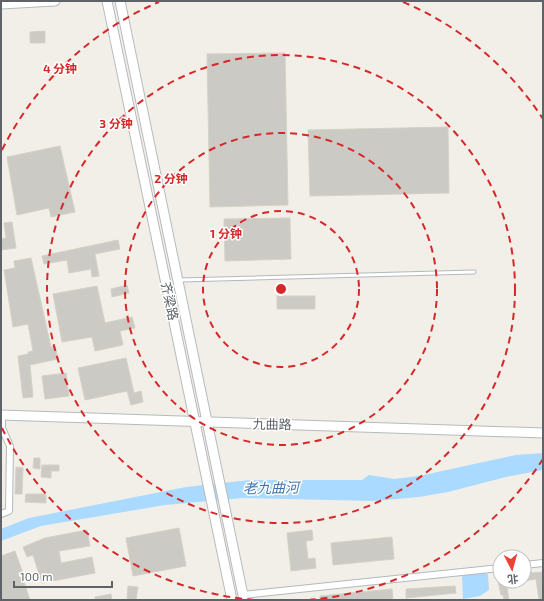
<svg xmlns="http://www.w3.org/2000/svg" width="544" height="601" font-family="'Exo 2','Noto Sans SC',sans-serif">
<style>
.water{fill:#aadaff}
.building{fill:#cccac5;stroke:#d6d1c6}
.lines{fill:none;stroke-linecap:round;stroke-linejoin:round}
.lane-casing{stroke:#b5b8bc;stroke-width:5}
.street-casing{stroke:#b5b8bc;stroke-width:8}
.secondary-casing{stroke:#b6babf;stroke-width:11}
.lane{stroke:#fff;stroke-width:3}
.street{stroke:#fff;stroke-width:6}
.secondary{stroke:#fff;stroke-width:9}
.ring{fill:none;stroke:#d62828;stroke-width:2;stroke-dasharray:7 5}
.labels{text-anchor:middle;stroke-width:3;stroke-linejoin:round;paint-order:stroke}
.street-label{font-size:13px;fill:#5f6368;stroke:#fff}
.water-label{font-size:14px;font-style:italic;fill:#4174aa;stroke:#fff}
.centre{fill:#d62828;stroke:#fff;stroke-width:2}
.ring-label{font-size:12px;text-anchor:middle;font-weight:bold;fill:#d62828;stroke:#fff;stroke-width:3;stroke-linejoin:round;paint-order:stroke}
</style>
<rect width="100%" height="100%" fill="#f1efe8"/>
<!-- water -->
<g class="water">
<polygon points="543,453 543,470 506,477 448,492 419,497 374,501 243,498 165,505 41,526 1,541 1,529 29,518 186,487 250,480 362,480 369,475 394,479 419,476 516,455"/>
<polygon points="486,572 488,575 489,590 480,596 463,599 462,575"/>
</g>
<!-- building -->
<g class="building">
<polygon points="45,31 45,43 30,43 30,32"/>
<polygon points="285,53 288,205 210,207 207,54"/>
<polygon points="448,127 449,193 310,196 308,130"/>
<polygon points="60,146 75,212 51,217 49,208 17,215 7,157"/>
<polygon points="290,218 291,259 225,261 224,219"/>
<polygon points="12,222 16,248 1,250 1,239 6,238 4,223"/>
<polygon points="118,240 120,249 95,254 99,276 92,277 91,269 69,273 67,260 44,264 42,256"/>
<polygon points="31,258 51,347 55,346 58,359 30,365 33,397 23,398 18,356 28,354 28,352 33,351 28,324 13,327 4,270 15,268 14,261"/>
<polygon points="127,285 129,293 112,297 111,289"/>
<polygon points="97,286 105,323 132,317 135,328 120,331 123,345 95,351 92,337 62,342 53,294"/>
<rect x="277" y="296" width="38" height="13"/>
<polygon points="126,358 134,393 141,391 143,402 131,405 127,391 85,400 78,368"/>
<polygon points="66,373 69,396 45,399 42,376"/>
<polygon points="34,458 40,458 40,469 33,468"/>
<polygon points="42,465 59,465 59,471 51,471 51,478 41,477"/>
<polygon points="16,467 23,468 22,494 15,494"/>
<polygon points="26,494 46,494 46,503 25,502"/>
<polygon points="179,528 186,566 133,576 126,538"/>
<polygon points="87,530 90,546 59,551 61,563 92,557 95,573 42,583 33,555 27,557 23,547 45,538"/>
<polygon points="312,530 313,540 306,541 308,559 315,558 316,568 291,571 287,533"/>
<polygon points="392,537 394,559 333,565 331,543"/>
<polygon points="15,551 24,576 22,576 30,600 1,600 1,556"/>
<polygon points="531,571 532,573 543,572 543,600 539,600 536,579 524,581 524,572"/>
<polygon points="498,581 506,581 509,600 504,600 503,595 501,595"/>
<polygon points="128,586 138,587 136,600 127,600"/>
<polygon points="455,586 456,593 406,598 406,589"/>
<polygon points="392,589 393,600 320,600 320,596"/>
<polygon points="111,594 112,600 95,600 95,597"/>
</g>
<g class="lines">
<!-- lane casing -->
<g class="lane-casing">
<polyline id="lane" points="180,280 474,272"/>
</g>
<!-- street casing -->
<g class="street-casing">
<g id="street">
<polyline points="1,514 9,511 10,446 2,428 2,415"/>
<polyline points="524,565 543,563"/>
<polyline points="243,595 500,568"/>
</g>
</g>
<!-- secondary casing -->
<g class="secondary-casing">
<g id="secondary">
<polyline points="107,1 232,600"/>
<polyline points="120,1 244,600"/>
<polyline points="1,4 55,1"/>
<polyline points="1,415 543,433"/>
</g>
</g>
<!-- lane -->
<use href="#lane" class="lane"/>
<!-- street -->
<use href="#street" class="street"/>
<!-- secondary -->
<use href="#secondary" class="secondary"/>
</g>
<!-- distance rings -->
<g class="ring">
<circle cx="281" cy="289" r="78"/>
<circle cx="281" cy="289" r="156"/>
<circle cx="281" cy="289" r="234"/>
<path d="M543 459A312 312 0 0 1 308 600M254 600A312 312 0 0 1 2 428M2 150A312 312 0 0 1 159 2M403 2A312 312 0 0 1 543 119"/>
</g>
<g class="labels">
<!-- street labels -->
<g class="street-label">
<text transform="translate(170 301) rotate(78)" y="5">齐梁路</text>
<text transform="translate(272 424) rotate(1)" y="5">九曲路</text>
</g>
<!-- water labels -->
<g class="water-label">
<text transform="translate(271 488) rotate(-1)" y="5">老九曲河</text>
</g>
</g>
<circle cx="281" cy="289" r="6" class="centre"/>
<g class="ring-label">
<text x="60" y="73">4 分钟</text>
<text x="116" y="128">3 分钟</text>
<text x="171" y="183">2 分钟</text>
<text x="226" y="238">1 分钟</text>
</g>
<!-- border -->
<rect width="544" height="601" fill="none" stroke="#5f6368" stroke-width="4"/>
<!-- north arrow -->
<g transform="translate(512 569) rotate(174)"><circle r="19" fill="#ffffff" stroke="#bfc1c3"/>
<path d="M0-3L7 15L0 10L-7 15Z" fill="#ea4335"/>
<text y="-6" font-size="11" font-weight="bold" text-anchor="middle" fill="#5f6368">北</text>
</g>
<!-- scale -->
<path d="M14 581v6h98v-6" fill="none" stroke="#5f6368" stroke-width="2"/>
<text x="20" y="581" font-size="12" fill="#5f6368" stroke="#ffffff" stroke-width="3" paint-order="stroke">100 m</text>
</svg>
